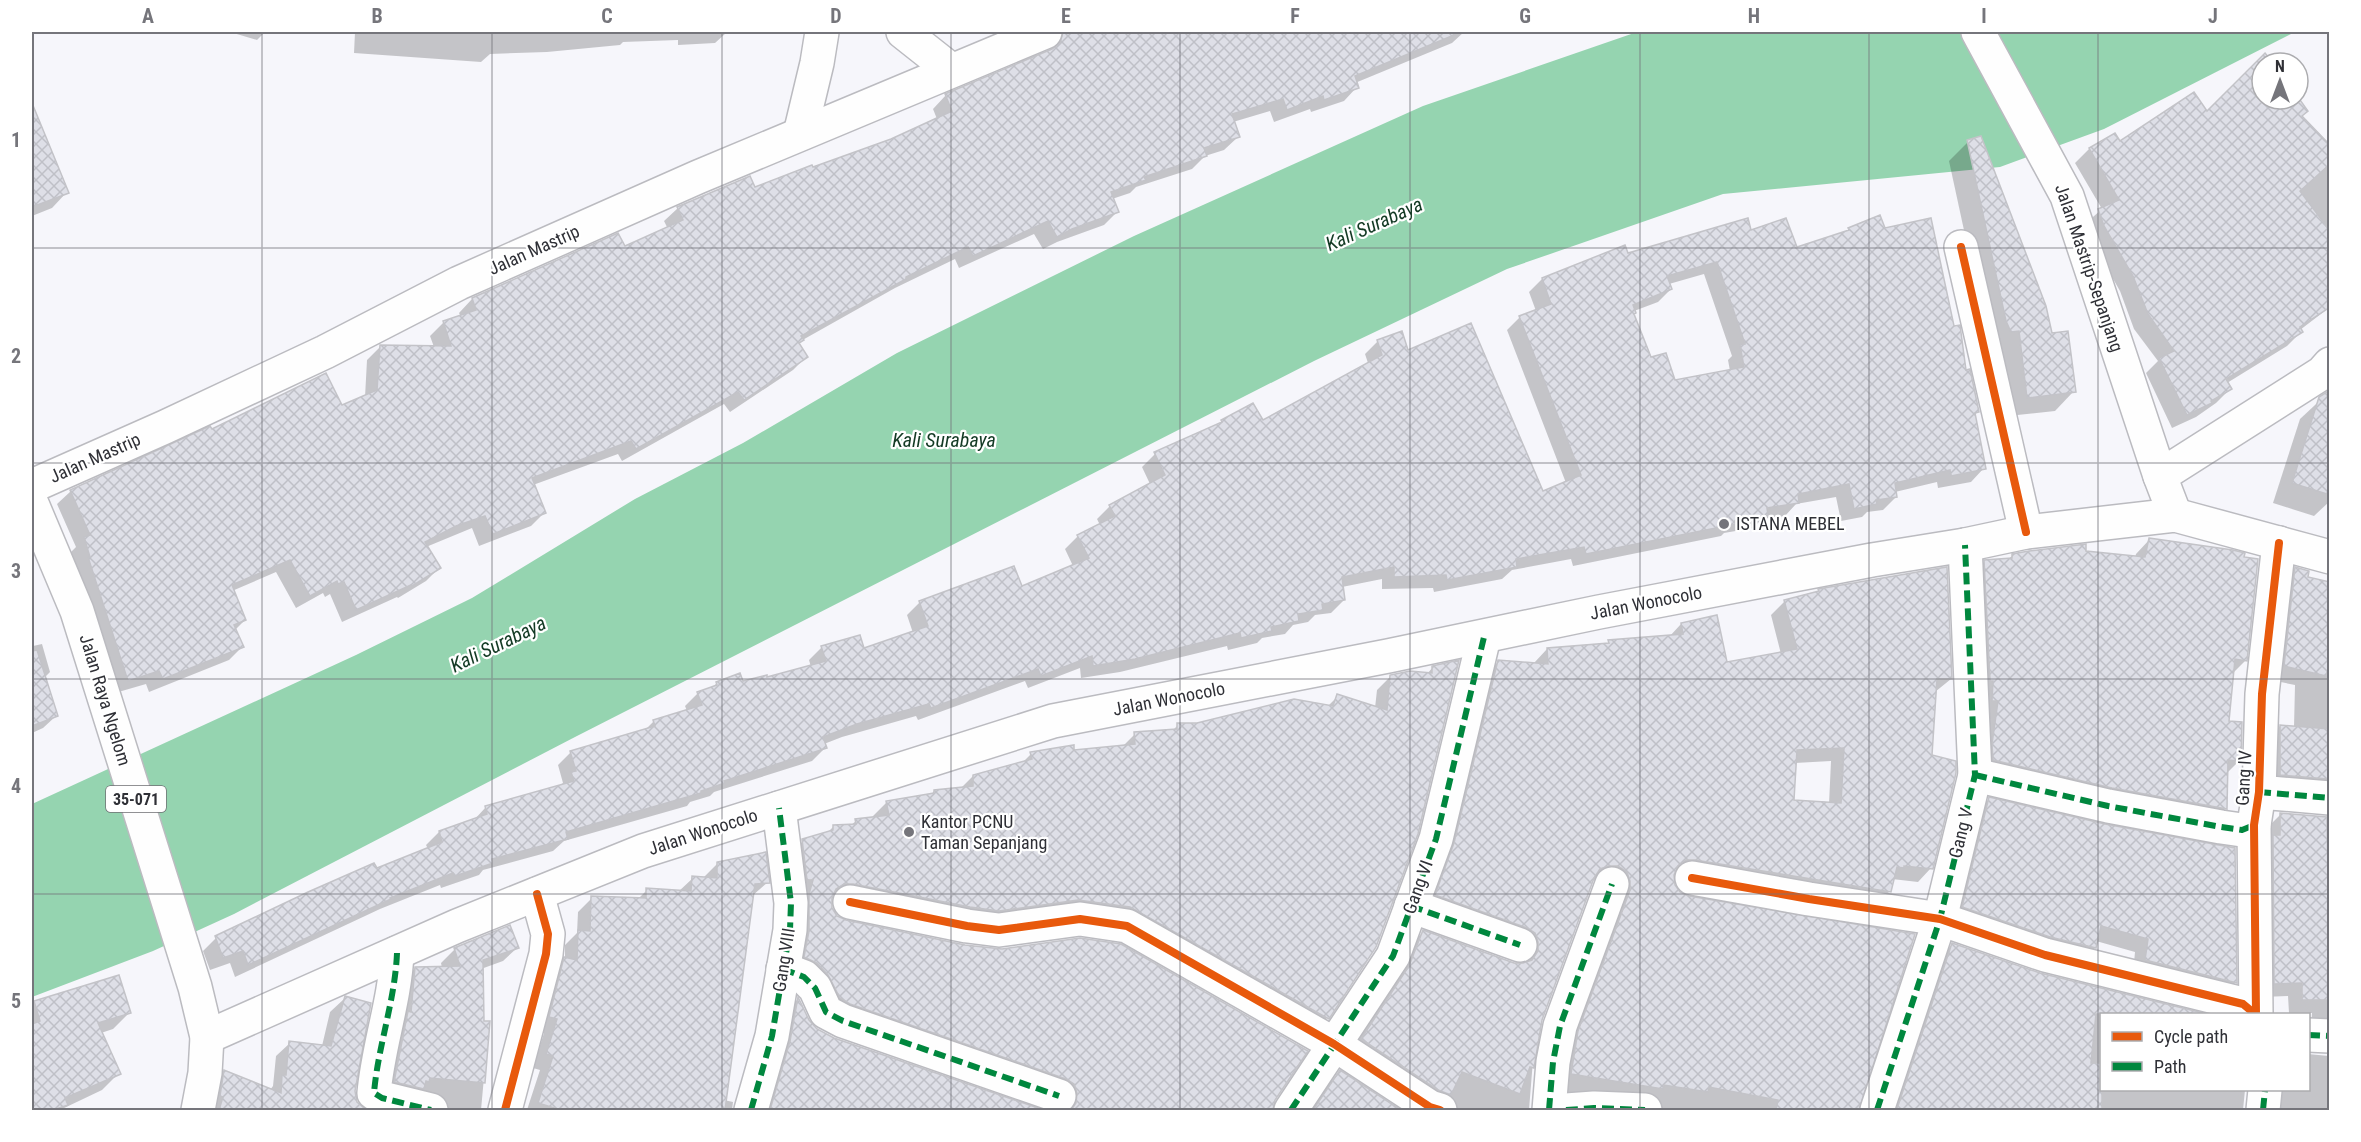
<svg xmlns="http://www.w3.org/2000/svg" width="2361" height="1142" font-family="'Roboto Condensed',sans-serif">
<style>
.water{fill:#95d4b0}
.shadow{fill:#0003;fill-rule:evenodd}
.building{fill:url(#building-cross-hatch);stroke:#c3c3c8;stroke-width:1.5;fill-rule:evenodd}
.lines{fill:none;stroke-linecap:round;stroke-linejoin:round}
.minor-casing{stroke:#bbbbc0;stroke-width:36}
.tertiary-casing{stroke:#bbbbc0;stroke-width:36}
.secondary-casing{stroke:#bbbbc0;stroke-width:36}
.primary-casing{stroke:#bbbbc0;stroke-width:36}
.motorway-casing{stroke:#bbbbc0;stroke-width:36}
.minor{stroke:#fefefe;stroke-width:33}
.tertiary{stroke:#fefefe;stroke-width:33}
.secondary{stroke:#fefefe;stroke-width:33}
.primary{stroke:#fefefe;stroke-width:33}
.motorway{stroke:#fefefe;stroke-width:33}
.quiet{stroke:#00873e;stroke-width:6;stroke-dasharray:12 6;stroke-linecap:butt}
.cycleway-casing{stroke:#fff;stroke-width:11}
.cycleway{stroke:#e8590c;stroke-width:8}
.grid{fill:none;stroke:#75757b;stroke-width:1.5;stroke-opacity:0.55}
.poi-dot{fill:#75757b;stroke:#fff;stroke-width:2}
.labels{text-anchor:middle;stroke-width:4.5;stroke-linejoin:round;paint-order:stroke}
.shield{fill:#fff;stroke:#6d6e72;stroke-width:1.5}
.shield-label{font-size:16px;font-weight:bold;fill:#2f3036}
.street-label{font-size:18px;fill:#2f3036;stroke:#fff}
.poi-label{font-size:18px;fill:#2f3036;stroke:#fff;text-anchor:start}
.water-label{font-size:20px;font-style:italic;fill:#133a24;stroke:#fff}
.neatline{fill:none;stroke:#75757b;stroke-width:2}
.grid-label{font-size:20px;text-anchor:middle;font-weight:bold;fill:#75757b}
</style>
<defs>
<pattern id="building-cross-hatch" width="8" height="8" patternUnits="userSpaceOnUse" patternTransform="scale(1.5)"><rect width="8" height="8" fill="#dedfe7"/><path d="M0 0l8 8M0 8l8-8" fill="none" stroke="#bfc0c7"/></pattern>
</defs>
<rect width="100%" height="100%" fill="#f6f6fb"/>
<!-- water -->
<polygon class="water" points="1637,32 2295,32 2104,129 2000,167 1723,194 1507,269 1314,361 575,737 234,914 153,951 32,997 32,804 356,655 472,598 635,499 743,443 897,353 1134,236 1423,106"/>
<!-- shadow -->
<g class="shadow">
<polygon points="230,32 265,32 257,40"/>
<polygon points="355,32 726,32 726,33 715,43 678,45 678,40 623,42 620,45 547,52 490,54 481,62 354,53"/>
<polygon points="1044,32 1464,32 1452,43 1355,83 1357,87 1344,101 1311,112 1310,109 1274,122 1270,111 1233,122 1238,137 1224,150 1205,156 1192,169 1136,187 1130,193 1112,199 1117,212 1104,225 1057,242 1043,249 1034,234 959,268 955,259 895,288 799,342 798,344 806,357 793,370 730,412 724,404 622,461 618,454 533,485 544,513 531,526 479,546 472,528 426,547 439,568 426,581 398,598 397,597 342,622 330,594 325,597 323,593 296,608 276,572 232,591 245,620 235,630 242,647 229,660 149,692 146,684 115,693 71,552 76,547 57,504 71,491 211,431 341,406 365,397 367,360 381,346 434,347 430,336 443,323 461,317 459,313 472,299 624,248 668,229 664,221 678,208 754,188 812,169 891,140 937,119 933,109 946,95 1050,52 1049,38"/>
<polygon points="2265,55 2271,63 2262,63 2262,99 2297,99 2301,117 2330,147 2330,307 2300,330 2301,332 2287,346 2227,383 2230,389 2216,403 2196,417 2172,428 2146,373 2158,361 2134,329 2120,291 2091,240 2085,224 2102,209 2075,163 2089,149 2115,135 2120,143 2207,113"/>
<polygon points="32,104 67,192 52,208 32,216"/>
<polygon points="1968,142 2074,391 2055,411 2008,416 1988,341 1949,161"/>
<path d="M1849,229l35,1 69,97 25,85 -4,3 10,53 -13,14 -33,6 -1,-6 -42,10 1,5 -13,13 -16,2 -5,5 -21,4 -5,-24 -40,7 -11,12 -23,3 -9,9 -29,5 -3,3 -148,30 -2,-7 -59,11 -10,9 -68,13 -1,-4 -51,1v-10l-40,8 2,13 -13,13 -16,2 -7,7 -15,3 -8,9 -23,4 -5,5 -29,7 -1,-4 -107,26 -39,6 -1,-10 -52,20 -3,-7 -107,39 -2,-4 -74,21 -18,7 1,4 -13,13 -98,31 -4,4 -20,6 -3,4 -123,35 -11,10 -70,19 -4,5 -38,13 -1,-3 -60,24 -145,68 -5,-14 -20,7 -7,-19 13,-13 212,-89 -2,-4 13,-13 34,-11 13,-14 73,-20 4,-4 -5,-18 13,-13 73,-21 10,-10 33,-10 -2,-5 13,-13 13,-5 6,-5h25l69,-16 -2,-7 13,-13 41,2 50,-16 -6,-18 13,-13 101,-14 52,-22 -8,-17 13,-13 22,-11 -3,-6 13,-13 40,-22 -8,-17 13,-13 63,-29 4,-4 40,1 106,-59 -3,-9 13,-13 29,11 135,141 24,-10 -59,-153 13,-13 16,-6 -7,-19 13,-13 85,-24 123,-23 46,17 49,-16zM1704,274l28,82 -4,4 2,11 -56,11 -24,-23 -18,-45 2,-3 24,-9 13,-13 -2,-5z"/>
<polygon points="2330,391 2330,501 2314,516 2273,503 2300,419"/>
<polygon points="2150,539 2245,661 2232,674 2228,722 2240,760 2226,774 2226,808 2212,822 1979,774 1971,576 1985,561 2008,559 2012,556 2085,552 2135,558 2136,554"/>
<polygon points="2296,569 2306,578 2330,584 2330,799 2267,788 2267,740 2280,726 2294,727 2295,685 2271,680 2282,582"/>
<path d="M1819,591l132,88 -16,13 -4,65v111l-13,14 -26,-3 -3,13 -14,14 -194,-33h-8v12l185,219 -1,6h-213l-88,-6 48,-225 -12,1 -52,142 -7,38 -4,50h-90l-91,-57 61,-107 14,-14 91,32h11v-7l-102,-48 61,-233 14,-14 36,1 13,-14 122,-12 12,-13 45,39 55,-9 -10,-39 14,-14 32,-8zM1831,761l-2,43 -36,-3 2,-38z"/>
<polygon points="32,642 33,646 42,644 50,672 44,678 56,716 43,728 32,733"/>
<polygon points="1457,662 1375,947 1327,1018 1314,1032 1116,921 984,924 839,897 830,898 831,908 836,917 1274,1100 1271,1110 1064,1110 836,1017 803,977 789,855 803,841 827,833 834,826 851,825 856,821 874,818 873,816 887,802 931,795 934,791 960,789 973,776 1022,763 1031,754 1122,747 1135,734 1172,731 1178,725 1197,724 1327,707 1338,696 1375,708 1377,690 1391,676 1427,674 1433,667"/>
<polygon points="1989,799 2235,983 2222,996 2133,973 2135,952 2096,941 2095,948 2082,961 1950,920 1976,812"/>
<polygon points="2281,814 2330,818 2330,1037 2311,1030 2312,1013 2289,1013 2288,996 2261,997 2267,828"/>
<polygon points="718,863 768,882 752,896 724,1100 733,1102 732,1110 527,1110 540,1070 533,1068 544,1033 536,1031 551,973 565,959 565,945 577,933 578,912 592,898 637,900 647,890 678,892 693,878 704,877"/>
<polygon points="1952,945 2040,975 2201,1014 2102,1014 2102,1090 2245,1090 2243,1110 1888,1110 1938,958"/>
<polygon points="517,948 503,961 481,969 483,1022 489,1023 481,1110 431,1110 381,1095 401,982 415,968 442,968 441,963 455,949"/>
<polygon points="118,977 130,1012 113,1029 101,1033 119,1073 102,1090 60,1110 32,1110 32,1005 34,1003"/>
<polygon points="344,999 370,1004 354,1091 356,1102 364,1110 208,1110 211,1085 224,1072 270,1090 273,1086 276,1056 290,1043 322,1046 330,1012"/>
<polygon points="797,1000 808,1021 816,1030 836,1040 1039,1110 761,1110 784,1013"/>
<polygon points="2308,1054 2329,1056 2330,1110 2270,1110 2263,1090 2308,1090"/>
<polygon points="1340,1072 1398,1110 1310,1110 1326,1086"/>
</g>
<!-- building -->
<g class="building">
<polygon points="1063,32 1458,32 1459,33 1355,76 1359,88 1324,100 1323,96 1287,110 1283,99 1232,114 1240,137 1204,148 1207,156 1144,177 1146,180 1111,192 1119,212 1072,229 1057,237 1048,221 973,256 968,247 906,277 906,279 801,336 804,340 799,343 808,357 744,400 738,392 636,449 631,441 532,478 546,513 493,534 485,516 456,526 425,542 441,568 412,586 411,585 356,610 344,582 338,584 337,581 310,596 290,560 232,585 246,620 234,625 244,647 163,679 159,671 128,681 88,557 90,557 84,537 90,535 70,490 210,426 212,429 326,373 342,405 377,390 380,345 451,346 443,321 476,310 472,298 618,233 625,246 683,220 677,207 750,176 755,187 812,165 813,167 891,139 952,111 945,94 1052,49 1060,43"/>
<polygon points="2265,53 2273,63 2262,63 2262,99 2298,99 2298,97 2308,111 2302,116 2330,145 2330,164 2300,191 2330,231 2330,307 2300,327 2303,332 2226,379 2232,389 2211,401 2212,403 2187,415 2159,358 2174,351 2148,314 2133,276 2104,226 2098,209 2119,200 2089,148 2115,133 2120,141 2194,92 2207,111"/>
<polygon points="32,103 69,193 32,207"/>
<polygon points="1981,136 2046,306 2052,333 2068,331 2076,392 2027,398 2019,331 2011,332 2006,321 1967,140"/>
<path d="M1880,215l5,13 46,-10 23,108 6,-1 6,45 4,-1 9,43 -4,1 11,56 -35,7 -1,-6 -55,13 2,14 -21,3 1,4 -23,5 -5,-25 -51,10 1,9 -32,5 1,7 -33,6 1,3 -150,30 -2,-7 -68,12 1,8 -70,13 -1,-5 -52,2v-10l-52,10 3,23 -23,4 1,6 -25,4 1,7 -28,6 1,4 -31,7 -1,-5 -105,26 -42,7 -1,-10 -51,20 -3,-7 -107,39 -2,-4 -72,20 -34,13 4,11 -103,33 1,2 -24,8v2l-135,39 2,7 -76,20 1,4 -38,13 -2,-3 -63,25 1,1 -143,66 -5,-14 -20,7 -8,-22 93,-44 66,-29 3,5 65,-26 -3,-11 48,-17 -2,-8 89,-25 -3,-9 5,-1 -6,-20 85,-25 -2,-6 49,-15 -5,-13 20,-7 -1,-3 24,-9 3,8 24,-6v2l59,-16 -5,-15 39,-11 4,13 64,-22 -9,-25 95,-35 8,20 67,-28 -12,-23 38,-19 -6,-11 56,-30 -11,-23 68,-30 -1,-2 32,-17 10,17 119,-65 -5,-15 25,-9 6,19 63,-27 72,168 38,-16 -62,-159 32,-12 -9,-26 83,-33 3,8 120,-35 3,12 35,-12 11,29 52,-17 -1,-2zM1717,262l28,82 -5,1 4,22 -69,13 -9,-27 -15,4 -17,-43 2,-1 -3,-8 39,-16 -5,-13z"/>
<polygon points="2330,390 2330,495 2292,483 2319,397"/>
<polygon points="2149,538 2233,550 2245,553 2244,557 2258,559 2247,661 2235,659 2229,721 2242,722 2241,761 2228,760 2227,809 2112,788 1993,760 1992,744 1998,701 1992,701 1993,681 1990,681 1984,560 2012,558 2012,554 2029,551 2086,544 2086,551 2145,557"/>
<path d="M1947,567l5,112h-15l-5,76 24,6v12l-23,96 -29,-3v2l-7,-1 -6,25 -196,-32h-9l-8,6 -4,9 1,10 5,7 9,4 226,38 -56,176h-83l2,-10 -69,-13 -1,5 -44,-7 -1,4 -92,-15 7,-43 52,-141v-9l-3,-9 -9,-6h-9l-9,3 -6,9 -52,142 -8,48 -4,-1 -10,27 -58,-22 -11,23 -13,-5 -77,-51 48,-73 14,-36 91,33h9l9,-3 6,-9v-9l-3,-9 -8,-5 -92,-33 19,-52 44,-183 50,4 -1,-16 62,-5 -1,-3 75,-6 -2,-11 36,-8 10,47 70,-13 -13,-49 35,-9 -1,-2zM1844,748l-3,55 -47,-3 3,-50z"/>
<polygon points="2295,567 2309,571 2308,577 2330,582 2330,662 2326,676 2284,666"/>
<polygon points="37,650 58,716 32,726 32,651"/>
<polygon points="1459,660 1418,834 1376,947 1329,1019 1130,907 1078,900 999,911 970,907 853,884 844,884 836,889 832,898 832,908 837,916 846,920 965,945 1002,949 1080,938 1121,944 1308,1051 1275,1100 1273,1110 1071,1110 1076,1103 1077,1093 1074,1084 1066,1079 850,1004 840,998 828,975 817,963 804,957 809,931 809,894 813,880 807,880 802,839 833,830 833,825 856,824 855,819 889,815 886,801 934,793 934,790 973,786 973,775 1032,759 1030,752 1074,745 1074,750 1135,744 1134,732 1177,729 1177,723 1197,723 1294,699 1333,706 1337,694 1387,710 1390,675 1410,671 1432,673 1432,666"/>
<polygon points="2280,725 2330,729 2328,779 2280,775"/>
<polygon points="1989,797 2105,824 2235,848 2237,983 2145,960 2148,939 2101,926 2096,948 2050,937 1962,907"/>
<polygon points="2280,813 2327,817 2330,1000 2302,1000 2302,983 2274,984 2273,835 2280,835"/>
<polygon points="766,852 770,883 755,884 725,1110 561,1110 538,1103 553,1056 546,1054 557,1019 549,1017 564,957 577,960 578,930 590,931 591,896 646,898 646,888 691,891 692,876 717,878 717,862"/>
<polygon points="510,925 519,948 483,960 484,1021 490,1021 485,1083 430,1078 429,1082 426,1081 424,1089 394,1082 408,1011 411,1012 415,967 460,966 454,948"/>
<polygon points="1952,943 2040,973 2207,1014 2096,1014 2091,1063 2102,1063 2102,1110 1897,1109"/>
<polygon points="119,975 131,1013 98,1023 121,1074 65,1098 68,1105 53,1110 32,1110 32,1024 40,1021 34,1001"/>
<polygon points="345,996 371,1003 355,1091 357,1102 367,1110 219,1110 223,1097 220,1096 224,1070 281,1093 282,1075 286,1075 289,1041 331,1046"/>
<polygon points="798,997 809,1020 817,1029 834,1038 1044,1110 770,1110 790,1041"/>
<polygon points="1340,1070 1401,1110 1313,1110"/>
</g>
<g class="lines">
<!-- minor casing -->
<g class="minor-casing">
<g id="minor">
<polyline points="1961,247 2026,532"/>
<polyline points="1975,775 2108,806 2221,827 2242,830 2254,825"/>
<polyline points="2259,792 2330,798"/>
<polyline points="1692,878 1809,899 1940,919 2045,955 2243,1004 2255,1014"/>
<polyline points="850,902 967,926 999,930 1080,919 1127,926 1334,1044 1430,1107 1440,1110"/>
<polyline points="1411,906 1520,945"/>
<path d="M397,953c-2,48 -19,93 -23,140l8,5 49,12"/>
<polyline points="783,969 804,977 815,988 826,1012 843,1021 1059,1096"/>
<polyline points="2256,1014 2254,825 2259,792 2262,694 2279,543"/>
<polyline points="2308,1035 2330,1036"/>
<polyline points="505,1110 546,954 548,934 537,894"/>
<polyline points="751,1110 772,1036 790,930 791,903 779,808"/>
<polyline points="1291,1110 1393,956 1436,839 1484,637"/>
<polyline points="1549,1110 1553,1062 1560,1026 1612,884"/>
<polyline points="1566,1110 1594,1108 1645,1110"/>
<polyline points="1877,1110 1940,919 1975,775 1965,545"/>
<polyline points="2263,1110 2265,1090"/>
</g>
</g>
<!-- tertiary casing -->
<g class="tertiary-casing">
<polyline id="tertiary" points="2160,476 2322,373 2330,364"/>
</g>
<!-- secondary casing -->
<g class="secondary-casing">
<g id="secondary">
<polyline points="1978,32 2067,196 2160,476 2175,515"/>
<polyline points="207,1037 457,926 643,851 1053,721 1388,656 1599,612 1872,560 1965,545 2026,532 2175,515 2330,557"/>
</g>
</g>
<!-- primary casing -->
<g class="primary-casing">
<g id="primary">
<polyline points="32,486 165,427 325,352 459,283 698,177 1045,32"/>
<polyline points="32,504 77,611 195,987 207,1037 205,1073 198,1110"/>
</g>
</g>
<!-- motorway casing -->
<g class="motorway-casing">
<g id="motorway">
<polyline points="903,32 951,70"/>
<polyline points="800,134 817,63 822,32"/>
</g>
</g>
<!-- minor -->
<use href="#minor" class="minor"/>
<!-- tertiary -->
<use href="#tertiary" class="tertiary"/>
<!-- secondary -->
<use href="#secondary" class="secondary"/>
<!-- primary -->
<use href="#primary" class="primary"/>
<!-- motorway -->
<use href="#motorway" class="motorway"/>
<!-- quiet -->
<g class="quiet">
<polyline points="1975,775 2108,806 2221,827 2242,830 2254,825"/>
<polyline points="2259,792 2330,798"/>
<polyline points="1411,906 1520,945"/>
<path d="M397,953c-2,48 -19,93 -23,140l8,5 49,12"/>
<polyline points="783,969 804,977 815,988 826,1012 843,1021 1059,1096"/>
<polyline points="2308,1035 2330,1036"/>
<polyline points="751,1110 772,1036 790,930 791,903 779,808"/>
<polyline points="1291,1110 1393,956 1436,839 1484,637"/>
<polyline points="1549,1110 1553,1062 1560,1026 1612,884"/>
<polyline points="1566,1110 1594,1108 1645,1110"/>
<polyline points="1877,1110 1940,919 1975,775 1965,545"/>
<polyline points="2263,1110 2265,1090"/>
</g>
<!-- cycleway casing -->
<g class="cycleway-casing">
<g id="cycleway">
<polyline points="1961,247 2026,532"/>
<polyline points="1692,878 1809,899 1940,919 2045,955 2243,1004 2255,1014"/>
<polyline points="850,902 967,926 999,930 1080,919 1127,926 1334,1044 1430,1107 1440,1110"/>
<polyline points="2256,1014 2254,825 2259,792 2262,694 2279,543"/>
<polyline points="505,1110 546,954 548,934 537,894"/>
</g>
</g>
<!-- cycleway -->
<use href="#cycleway" class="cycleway"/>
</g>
<!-- grid -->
<path class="grid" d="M262,32v1078M492,32v1078M722,32v1078M951,32v1078M1180,32v1078M1410,32v1078M1640,32v1078M1869,32v1078M2098,32v1078M32,248h2298M32,463h2298M32,679h2298M32,894h2298"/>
<!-- markers -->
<g class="poi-dot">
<circle cx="1724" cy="524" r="6"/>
<circle cx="909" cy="832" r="6"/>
</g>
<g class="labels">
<!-- shield labels -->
<rect class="shield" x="106" y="786" width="60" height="26" rx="4.5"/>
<g class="shield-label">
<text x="136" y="805">35-071</text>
</g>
<!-- street labels -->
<g class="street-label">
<text transform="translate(534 250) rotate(-24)" y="6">Jalan Mastrip</text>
<text transform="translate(2089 268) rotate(71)" y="6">Jalan Mastrip-Sepanjang</text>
<text transform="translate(95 458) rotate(-24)" y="6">Jalan Mastrip</text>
<text transform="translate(1646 603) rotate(-11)" y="6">Jalan Wonocolo</text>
<text transform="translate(1169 699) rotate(-11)" y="6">Jalan Wonocolo</text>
<text transform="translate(105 700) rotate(73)" y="6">Jalan Raya Ngelom</text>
<text transform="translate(2244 778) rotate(-87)" y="6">Gang IV</text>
<text transform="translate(703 832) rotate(-18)" y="6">Jalan Wonocolo</text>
<text transform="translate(1961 833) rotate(-76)" y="6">Gang V</text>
<text transform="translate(1418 887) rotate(-70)" y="6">Gang VI</text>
<text transform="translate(784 960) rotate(-81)" y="6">Gang VIII</text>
</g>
<!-- poi labels -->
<g class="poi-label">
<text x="1736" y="530">ISTANA MEBEL</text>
<text x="921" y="828">Kantor PCNU<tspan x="921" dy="21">Taman Sepanjang</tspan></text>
</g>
<!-- water labels -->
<g class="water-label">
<text transform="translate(1374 224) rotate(-24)" y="7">Kali Surabaya</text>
<text x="944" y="447">Kali Surabaya</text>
<text transform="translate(498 644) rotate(-26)" y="7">Kali Surabaya</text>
</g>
</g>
<!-- border -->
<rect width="2361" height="1142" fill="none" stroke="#ffffff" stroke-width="66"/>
<!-- legend -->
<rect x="2100" y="1013" width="210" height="78" fill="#ffffff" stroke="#acacaf" stroke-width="1.5"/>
<rect x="2112" y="1032" width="30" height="9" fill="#e8590c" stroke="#acacaf" stroke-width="1.5"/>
<text x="2154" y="1043" font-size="18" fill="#2f3036">Cycle path</text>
<rect x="2112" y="1062" width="30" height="9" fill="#00873e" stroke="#acacaf" stroke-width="1.5"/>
<text x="2154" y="1073" font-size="18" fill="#2f3036">Path</text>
<!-- north arrow -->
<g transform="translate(2280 81)"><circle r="28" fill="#ffffff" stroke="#acacaf" stroke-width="1.5"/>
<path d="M0-4.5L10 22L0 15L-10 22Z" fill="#75757b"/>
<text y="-9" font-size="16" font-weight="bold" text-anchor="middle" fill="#2f3036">N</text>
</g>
<rect x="33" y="33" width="2295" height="1076" class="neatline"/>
<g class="grid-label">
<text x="148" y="23">A</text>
<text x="377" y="23">B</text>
<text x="607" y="23">C</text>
<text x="836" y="23">D</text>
<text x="1066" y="23">E</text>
<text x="1295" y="23">F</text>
<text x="1525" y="23">G</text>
<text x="1754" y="23">H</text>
<text x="1984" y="23">I</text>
<text x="2213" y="23">J</text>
<text x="16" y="147">1</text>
<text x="16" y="363">2</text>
<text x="16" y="578">3</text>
<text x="16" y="793">4</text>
<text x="16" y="1008">5</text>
</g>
</svg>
